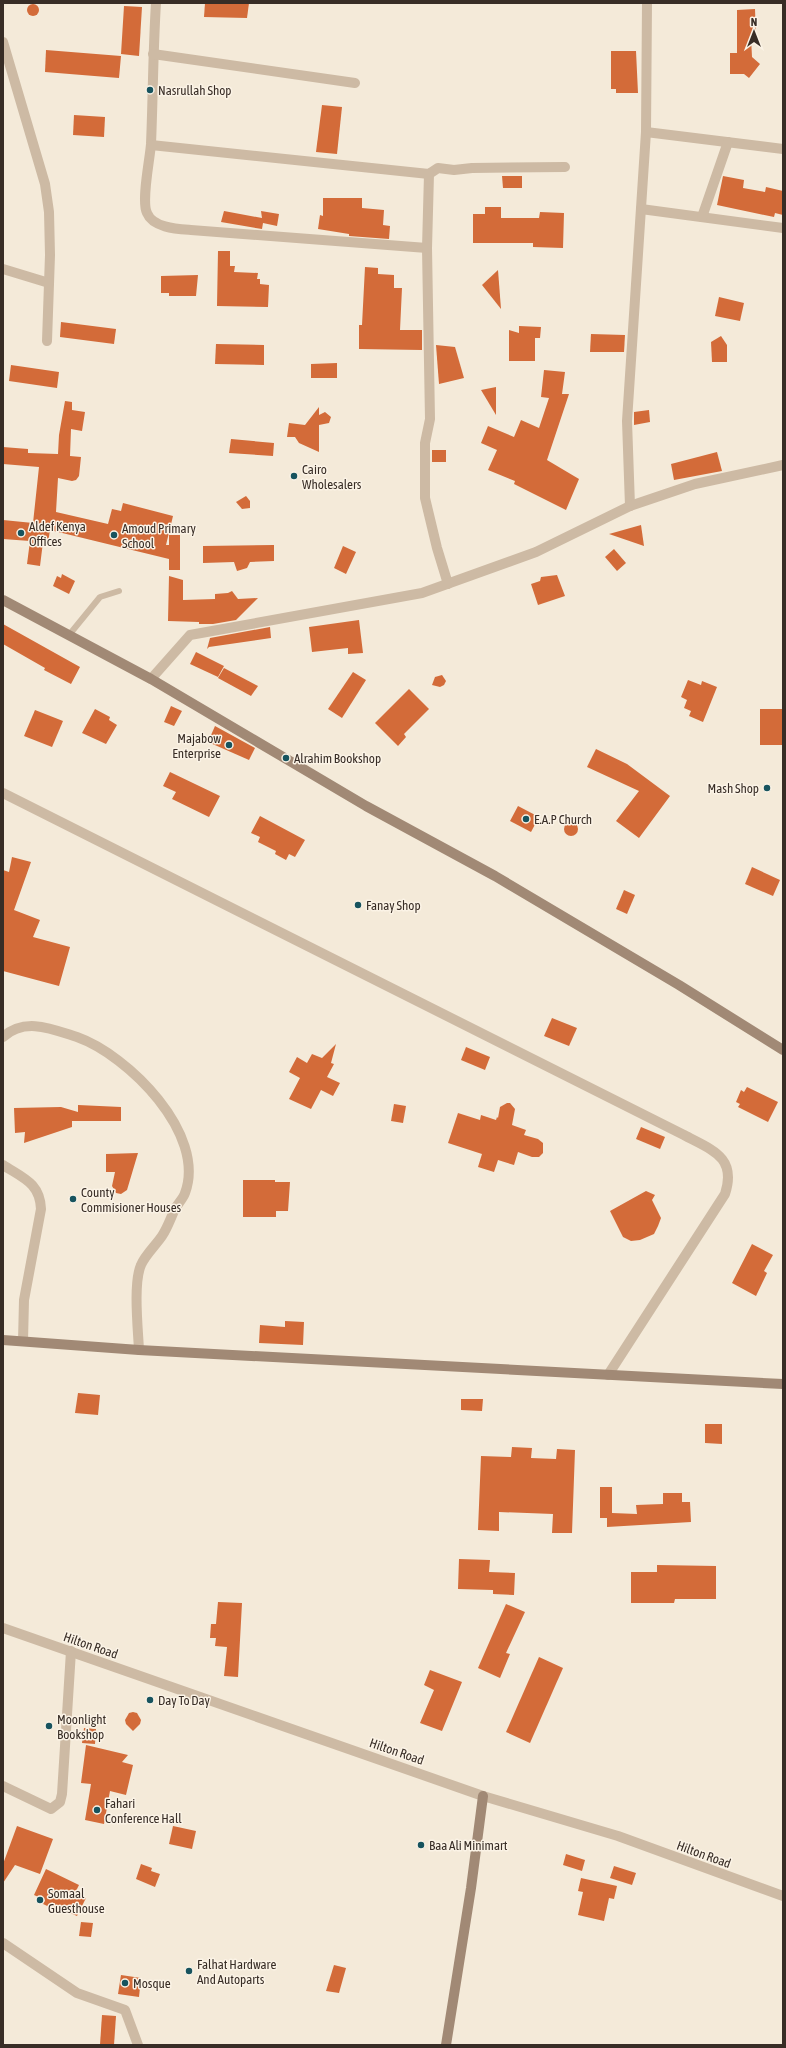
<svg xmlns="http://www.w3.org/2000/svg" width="786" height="2048" font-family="'Asap Condensed',sans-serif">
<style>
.building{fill:#d36b39}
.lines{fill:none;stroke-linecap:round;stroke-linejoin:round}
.lane{stroke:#cdbaa4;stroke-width:6}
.street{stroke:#cdbaa4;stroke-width:10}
.secondary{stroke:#a18975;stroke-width:10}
.poi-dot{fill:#17535e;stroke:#fbf3e6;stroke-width:1.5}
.labels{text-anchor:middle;stroke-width:3;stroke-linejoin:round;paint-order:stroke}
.poi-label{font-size:13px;fill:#382d26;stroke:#fbf3e6;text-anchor:start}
.street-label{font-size:13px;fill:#382d26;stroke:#fbf3e6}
</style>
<rect width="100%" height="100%" fill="#f4ead9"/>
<!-- building -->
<g class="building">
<polygon points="205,3 249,3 247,18 204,17"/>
<circle cx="33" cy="10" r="6"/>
<polygon points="124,6 142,7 139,56 121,54"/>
<polygon points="755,9 756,37 751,37 752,57 760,64 749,78 744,74 730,74 730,53 737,53 737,10"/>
<polygon points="46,50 121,56 119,78 45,72"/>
<polygon points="611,51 636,51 638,93 616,93 616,89 611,89"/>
<polygon points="322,105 342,107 337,154 316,152"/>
<polygon points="74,115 105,117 104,137 73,135"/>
<polygon points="502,176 522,176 522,188 503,188"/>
<polygon points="723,176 744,180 743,188 765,192 766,187 783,191 783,215 775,213 774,217 717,205"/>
<polygon points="323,198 362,198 362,208 384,210 383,225 390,226 389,239 349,236 349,234 318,229 320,215 323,216"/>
<polygon points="485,207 501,207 501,218 539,218 540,212 564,213 563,248 533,247 533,243 473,243 473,214 485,214"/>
<polygon points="224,211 262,218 261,211 279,214 277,226 263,223 262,229 221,222"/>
<polygon points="218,251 230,251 230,266 235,266 234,272 258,273 257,279 260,279 260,284 269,285 268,307 217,306"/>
<polygon points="365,267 378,268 378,274 394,275 394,288 402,288 400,330 422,330 422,350 359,349 359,325 362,325"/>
<polygon points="498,270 501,309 482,285"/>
<polygon points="198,275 196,296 169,296 169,293 161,293 161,276"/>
<polygon points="719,297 744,303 740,321 715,316"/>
<polygon points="61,322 116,329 114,344 60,337"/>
<polygon points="519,326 541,327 540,338 535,338 535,361 509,361 509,330 519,333"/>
<polygon points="591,334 625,335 624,352 590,352"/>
<polygon points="721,336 727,345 727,362 712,362 711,342"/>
<polygon points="216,344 264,345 264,365 215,364"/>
<polygon points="436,345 455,347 464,378 439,384"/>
<polygon points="337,363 337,378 311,378 311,364"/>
<polygon points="11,365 59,372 57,388 9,381"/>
<polygon points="544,370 565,372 562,394 569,394 547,460 579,479 566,510 514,484 515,481 488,470 497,450 481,443 488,426 514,437 521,420 539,428 549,398 541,397"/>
<polygon points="496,387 496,415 481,390"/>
<polygon points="65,401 72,402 72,410 85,412 82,431 71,429 70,456 81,457 79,476 76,480 72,481 58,478 56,512 108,524 112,509 121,511 123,503 173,516 166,545 169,545 169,535 180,535 180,570 169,570 169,559 50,530 48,543 43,542 40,566 27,564 30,541 3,539 3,520 33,523 39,467 3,464 3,447 28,449 28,453 58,454 59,435"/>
<polygon points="319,407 319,415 325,412 331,417 329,423 319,425 319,452 299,443 295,437 287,437 289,423 305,425"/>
<polygon points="649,410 650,422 634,425 634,412"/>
<polygon points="231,439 274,443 273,456 229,453"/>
<rect x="432" y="450" width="14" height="12"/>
<polygon points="717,452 722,471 674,480 671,464"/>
<polygon points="246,496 250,501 250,508 242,509 236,502"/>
<polygon points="641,525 644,546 609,534"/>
<polygon points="274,545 274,561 250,562 247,568 237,571 234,562 203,563 203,546"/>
<polygon points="343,546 356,552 346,574 334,568"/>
<polygon points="614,549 626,563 617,571 605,557"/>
<polygon points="62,574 75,581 69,594 53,586 57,576 61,578"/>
<polygon points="557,575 565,596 538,605 531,584 540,581 541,577"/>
<polygon points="169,576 183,580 183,600 215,599 215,594 228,593 232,591 238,599 258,598 236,620 213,624 199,624 199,622 168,621"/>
<polygon points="359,620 363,653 348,654 348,648 312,652 309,627"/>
<polygon points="3,624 80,667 71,684 44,670 45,668 3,644"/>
<polygon points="270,627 271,638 209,647 207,649 210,638"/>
<polygon points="196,652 224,666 218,677 190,664"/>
<polygon points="224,668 258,686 251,696 218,678"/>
<polygon points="353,672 366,680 342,718 328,709"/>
<polygon points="442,675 446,681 444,685 440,687 432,685 435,677"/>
<polygon points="688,680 701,685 702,681 717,687 703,722 689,716 691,711 684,708 687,700 681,697"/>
<polygon points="409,689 429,709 404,734 406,737 398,746 375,723"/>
<polygon points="171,706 182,711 174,726 164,722"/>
<polygon points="95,709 110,717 109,720 117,725 106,744 82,733"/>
<rect x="760" y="709" width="23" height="36"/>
<polygon points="35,710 63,721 52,747 24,736"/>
<polygon points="215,726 255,748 249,760 208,742"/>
<polygon points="596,749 627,764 670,796 639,838 616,821 639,791 587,767"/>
<polygon points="170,772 220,796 209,817 172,799 176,792 163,786"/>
<polygon points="518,806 539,817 531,832 510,821"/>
<polygon points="260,816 305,840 295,857 289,854 286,860 275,854 276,851 258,842 260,837 251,833"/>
<circle cx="571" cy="829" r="7"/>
<polygon points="12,857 31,862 14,910 40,920 33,937 70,947 59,986 3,971 3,870 9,872"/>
<polygon points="752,867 780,880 773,896 745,884"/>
<polygon points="624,890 635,895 627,914 616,909"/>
<polygon points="552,1018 577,1028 569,1046 544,1036"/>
<polygon points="336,1044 331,1063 334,1064 327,1077 340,1083 333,1096 321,1090 311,1109 289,1099 300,1078 289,1072 297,1057 307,1063 312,1054 322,1058"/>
<polygon points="466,1047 490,1057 485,1070 461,1060"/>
<polygon points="747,1087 778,1102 768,1122 738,1107 740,1104 736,1102 741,1090 744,1092"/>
<polygon points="507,1103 510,1103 515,1109 512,1125 526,1130 524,1135 538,1139 543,1143 543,1153 539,1157 532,1157 518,1152 514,1165 498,1160 494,1172 478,1167 482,1154 448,1143 458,1113 480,1120 481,1115 496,1120 497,1117 498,1118 500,1107"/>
<polygon points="394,1104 406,1106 403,1123 391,1121"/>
<polygon points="78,1105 121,1107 121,1121 72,1121 72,1127 24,1143 25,1132 15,1133 14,1108 61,1107 78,1112"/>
<polygon points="641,1127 665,1137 660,1149 636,1139"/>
<polygon points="138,1153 127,1190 121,1194 116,1193 112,1186 115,1172 106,1172 106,1154"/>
<polygon points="243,1180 275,1180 275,1182 290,1182 288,1211 276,1211 276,1217 243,1217"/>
<polygon points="646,1191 655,1195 652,1200 661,1218 658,1226 654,1234 640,1240 631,1241 623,1237 610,1211"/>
<polygon points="752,1244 773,1255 764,1271 767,1273 756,1296 732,1283"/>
<polygon points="285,1321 304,1322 303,1345 259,1343 260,1325 285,1327"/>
<polygon points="78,1393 100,1395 98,1415 75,1413"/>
<polygon points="461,1399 483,1399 482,1411 461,1410"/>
<polygon points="705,1424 722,1424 722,1444 705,1443"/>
<polygon points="512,1447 532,1448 531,1458 556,1459 557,1449 575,1450 572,1533 552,1533 553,1514 499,1512 499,1531 478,1530 481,1456 511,1457"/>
<polygon points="600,1487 612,1487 612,1513 637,1514 636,1505 663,1504 663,1493 682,1493 682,1502 690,1502 691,1522 607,1527 607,1518 600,1518"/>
<polygon points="459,1559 490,1560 489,1572 515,1573 514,1595 493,1594 493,1590 458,1589"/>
<polygon points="657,1565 716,1566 716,1599 675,1599 674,1603 631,1603 631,1572 657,1572"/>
<polygon points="218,1602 242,1603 238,1677 224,1676 227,1647 215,1646 216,1638 210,1638 211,1624 216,1624"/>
<polygon points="506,1604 525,1612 506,1653 510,1654 500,1678 478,1668"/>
<polygon points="539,1657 563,1668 530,1743 506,1732"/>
<polygon points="430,1670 462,1682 442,1731 420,1723 434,1690 424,1685"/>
<polygon points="133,1712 137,1713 141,1720 140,1724 133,1731 126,1724 125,1720 129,1713"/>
<polygon points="84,1728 96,1729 95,1744 82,1743"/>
<polygon points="86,1745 128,1755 122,1762 133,1765 126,1795 110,1791 104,1824 85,1820 91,1784 81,1783"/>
<polygon points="17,1826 53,1839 40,1874 15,1865 3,1883 3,1864"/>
<polygon points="173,1826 196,1831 192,1849 169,1844"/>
<polygon points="566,1854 585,1860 582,1871 563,1865"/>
<polygon points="141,1864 152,1868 151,1871 160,1874 155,1887 136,1879"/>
<polygon points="614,1866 636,1873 632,1885 610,1878"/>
<polygon points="46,1869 79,1885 75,1893 86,1898 77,1916 59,1908 58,1911 43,1904 45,1900 34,1895"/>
<polygon points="581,1878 617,1886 614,1899 609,1898 604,1921 578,1915 583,1892 578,1891"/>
<polygon points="81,1922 93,1923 91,1937 79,1936"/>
<polygon points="334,1965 346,1968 339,1993 326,1991"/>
<polygon points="121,1975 141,1978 139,1997 118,1994"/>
<polygon points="102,2015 116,2016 114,2045 100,2045"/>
</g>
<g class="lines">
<!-- lane -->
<polyline class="lane" points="69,635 100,597 119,591"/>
<!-- street -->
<g class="street">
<path d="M156,3c-3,47 -3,94 -5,141 -1,15 -10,57 -4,69 6,15 31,16 44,17l236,18"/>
<polyline points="3,42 45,184 49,212 50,255 47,341"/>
<polyline points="153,54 355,83"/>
<polyline points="646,132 783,149"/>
<polyline points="151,145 429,174 438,168 454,170 472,168 565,167"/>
<polyline points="429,174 427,248 430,419 425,443 425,498 437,548 448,584"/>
<polyline points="641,209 783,228"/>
<polyline points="702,217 728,142"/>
<polyline points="3,269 49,283"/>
<polyline points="630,506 627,421 646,132 647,3"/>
<polyline points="151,679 190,635 422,593 536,552 630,506 695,484 783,465"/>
<path d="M3,793l681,342c28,15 53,22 41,59l-117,181"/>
<path d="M3,1037c22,-20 49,-8 74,0 51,18 130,97 108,156 -2,6 -7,10 -10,16 -4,8 -7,18 -13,27 -6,9 -17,19 -21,29 -8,18 -3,64 -2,85"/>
<path d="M3,1165c20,13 37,18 38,44l-17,91 -1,41"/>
<polyline points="3,1628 483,1796 618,1836 783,1896"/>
<polyline points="3,1786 51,1809 60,1802 62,1794 71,1651"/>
<polyline points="3,1943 77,1993 125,2010 138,2045"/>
</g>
<!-- secondary -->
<g class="secondary">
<polyline points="3,600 151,679 366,806 495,876 679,985 783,1050"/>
<polyline points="3,1340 139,1350 783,1384"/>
<polyline points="446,2045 471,1888 483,1796"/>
</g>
</g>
<!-- markers -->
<g class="poi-dot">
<circle cx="150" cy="90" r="4"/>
<circle cx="294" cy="476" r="4"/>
<circle cx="21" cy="533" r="4"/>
<circle cx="114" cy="535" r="4"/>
<circle cx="229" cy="745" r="4"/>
<circle cx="286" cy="758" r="4"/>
<circle cx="767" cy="788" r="4"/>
<circle cx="526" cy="819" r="4"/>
<circle cx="358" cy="905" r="4"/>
<circle cx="73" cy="1199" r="4"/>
<circle cx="150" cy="1700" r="4"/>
<circle cx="49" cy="1726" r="4"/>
<circle cx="97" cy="1810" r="4"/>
<circle cx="421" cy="1845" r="4"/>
<circle cx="40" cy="1900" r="4"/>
<circle cx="189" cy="1971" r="4"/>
<circle cx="125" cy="1983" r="4"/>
</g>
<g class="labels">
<!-- poi labels -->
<g class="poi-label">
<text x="158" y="95">Nasrullah Shop</text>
<text x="302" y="474">Cairo<tspan x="302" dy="15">Wholesalers</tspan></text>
<text x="29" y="531">Aldef Kenya<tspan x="29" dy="15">Offices</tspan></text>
<text x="122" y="533">Amoud Primary<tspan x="122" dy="15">School</tspan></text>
<text x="221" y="743" text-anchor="end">Majabow<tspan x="221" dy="15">Enterprise</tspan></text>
<text x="294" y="763">Alrahim Bookshop</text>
<text x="759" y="793" text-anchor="end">Mash Shop</text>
<text x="534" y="824">E.A.P Church</text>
<text x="366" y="910">Fanay Shop</text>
<text x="81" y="1197">County<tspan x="81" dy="15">Commisioner Houses</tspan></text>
<text x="158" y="1705">Day To Day</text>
<text x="57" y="1724">Moonlight<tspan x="57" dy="15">Bookshop</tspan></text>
<text x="105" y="1808">Fahari<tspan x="105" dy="15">Conference Hall</tspan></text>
<text x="429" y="1850">Baa Ali Minimart</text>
<text x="48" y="1898">Somaal<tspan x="48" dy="15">Guesthouse</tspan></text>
<text x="197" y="1969">Falhat Hardware<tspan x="197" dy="15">And Autoparts</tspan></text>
<text x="133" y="1988">Mosque</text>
</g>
<!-- street labels -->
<g class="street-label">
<text transform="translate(91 1645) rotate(19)" y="5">Hilton Road</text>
<text transform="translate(397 1751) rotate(19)" y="5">Hilton Road</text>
<text transform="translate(704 1854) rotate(20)" y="5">Hilton Road</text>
</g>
</g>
<!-- border -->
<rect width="786" height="2048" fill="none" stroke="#382d26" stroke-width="8"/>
<!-- north arrow -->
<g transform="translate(754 32)" stroke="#fbf3e6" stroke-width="3" paint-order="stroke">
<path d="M0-3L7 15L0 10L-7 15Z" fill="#382d26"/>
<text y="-6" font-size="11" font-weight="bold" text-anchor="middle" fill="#382d26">N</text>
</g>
</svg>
